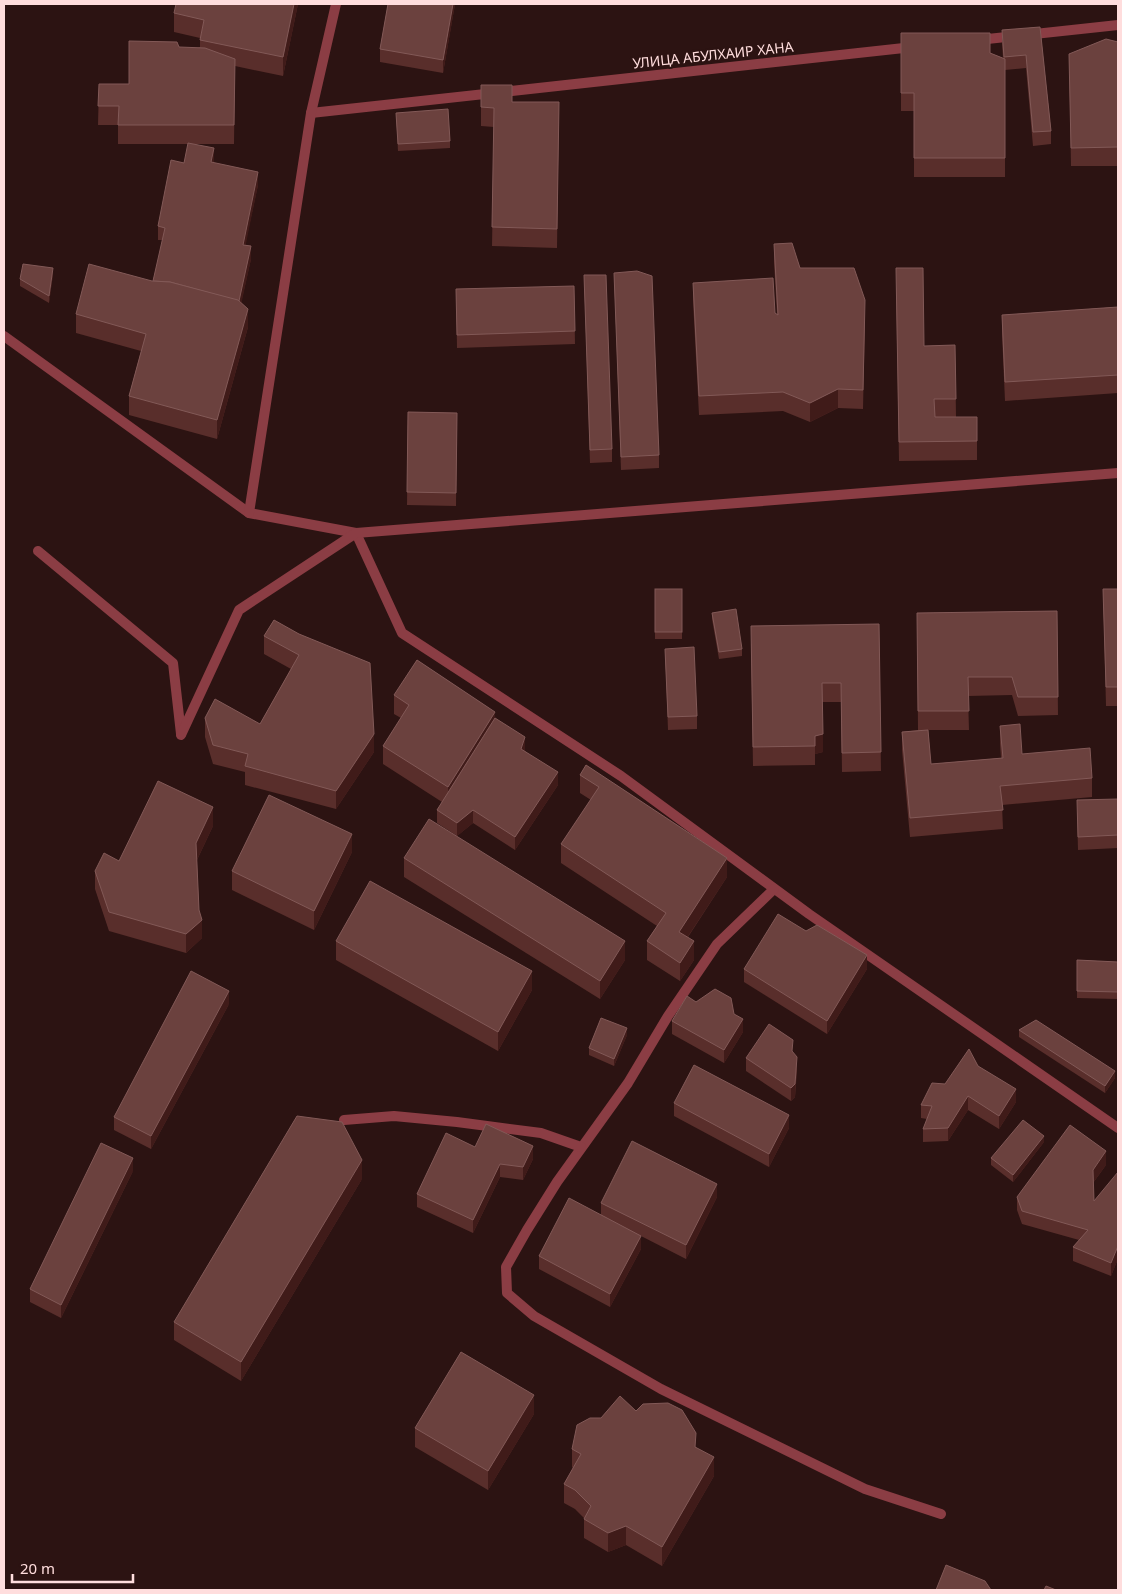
<svg xmlns="http://www.w3.org/2000/svg" width="1122" height="1594" font-family="'Noto Sans',sans-serif">
<style>
.lines{fill:none;stroke-linecap:round;stroke-linejoin:round}
.street{stroke:#8b3d44;stroke-width:10}
.wall{fill:#592e2b}
.shaded-wall{fill:#401b19}
.building{fill:#6b413e;stroke:#825957}
.labels{text-anchor:middle;stroke-width:4.5;stroke-linejoin:round;paint-order:stroke}
.street-label{font-size:14px;fill:#fdd;stroke:#2c1312}
</style>
<rect width="100%" height="100%" fill="#2c1312"/>
<g class="lines">
<!-- street -->
<g class="street">
<polyline points="978,40 1118,25"/>
<polyline points="311,113 913,47"/>
<polyline points="4,336 249,513 356,533 402,633 621,776 809,914 1118,1128"/>
<polyline points="249,513 311,113 336,4"/>
<polyline points="38,551 173,663 181,734"/>
<polyline points="181,735 239,610 356,533 1118,473"/>
<polyline points="774,889 717,944 668,1016 628,1083 557,1182 527,1230 506,1267 507,1293 534,1316 661,1389 865,1489 941,1514"/>
<polyline points="344,1120 394,1116 457,1122 541,1133 581,1147"/>
</g>
</g>
<!-- wall -->
<g class="wall">
<polygon points="298,4 283,76 235,66 234,144 195,144 214,161 214,163 258,185 245,245 251,259 241,303 248,327 217,439 129,415 129,396 141,351 76,333 76,314 153,281 163,240 158,240 158,226 184,163 188,144 118,144 118,125 98,125 99,84 129,84 200,47 200,38 174,32 174,13"/>
<polygon points="388,4 455,4 443,73 380,62 380,49"/>
<polygon points="1040,27 1051,131 1051,144 1033,146 1026,68 1005,70 1005,177 914,177 914,111 901,111 901,33 990,53 1003,58 1002,44 1002,30"/>
<polygon points="1118,42 1118,166 1071,166 1069,54"/>
<polygon points="481,85 512,102 559,102 557,248 492,246 494,127 481,126"/>
<polygon points="396,113 450,141 450,148 398,151"/>
<polygon points="774,244 800,268 865,319 863,409 838,408 810,422 783,411 699,415 693,301 693,283 777,314 774,262"/>
<polygon points="614,273 659,455 659,468 621,470"/>
<polygon points="53,274 49,303 20,286 20,279"/>
<polygon points="584,275 612,449 612,462 590,463"/>
<polygon points="574,286 575,344 457,348 456,289"/>
<polygon points="896,287 924,346 955,345 956,417 977,417 977,460 899,461"/>
<polygon points="1118,307 1118,393 1005,401 1002,334 1002,315"/>
<polygon points="408,412 457,413 456,506 407,505"/>
<rect x="655" y="589" width="27" height="50"/>
<polygon points="1103,589 1118,589 1118,706 1106,706"/>
<polygon points="1057,611 1058,715 1018,716 1012,695 968,696 969,730 928,730 931,764 1001,758 1000,744 1000,726 1022,754 1092,778 1092,797 1002,805 1003,829 910,837 902,750 902,732 918,730 917,613"/>
<polygon points="712,613 742,649 742,656 719,659 712,619"/>
<polygon points="274,620 374,752 336,809 245,785 245,772 213,764 205,737 205,718 260,724 291,669 264,654 264,636"/>
<polygon points="879,624 881,771 842,772 841,702 822,702 823,752 815,754 815,765 753,766 751,644"/>
<polygon points="665,649 697,716 697,729 668,730"/>
<polygon points="394,695 495,718 525,750 525,751 558,785 515,850 473,823 457,836 437,823 437,810 442,802 383,764 383,746 401,718 394,714"/>
<polygon points="586,765 727,877 688,937 694,960 680,981 647,960 647,941 657,926 561,863 561,844 591,800 580,793 580,775"/>
<polygon points="1118,799 1118,848 1078,850 1077,813"/>
<polygon points="213,826 197,860 199,910 202,938 186,953 109,931 95,889 95,871 119,861"/>
<polygon points="352,852 314,930 232,890 232,871"/>
<polygon points="404,858 625,960 600,999 404,877"/>
<polygon points="806,931 867,969 827,1034 744,982 744,969"/>
<polygon points="336,941 532,990 498,1051 336,960"/>
<polygon points="1077,960 1118,962 1118,999 1077,998"/>
<polygon points="696,1002 734,1014 743,1032 724,1063 672,1034 672,1021"/>
<polygon points="229,1004 151,1149 114,1130 114,1117"/>
<polygon points="1019,1030 1115,1078 1105,1093 1019,1037"/>
<polygon points="627,1035 614,1066 589,1055 589,1048"/>
<polygon points="793,1053 797,1070 795,1097 791,1101 746,1071 746,1058"/>
<polygon points="978,1066 1016,1102 999,1129 968,1110 948,1141 923,1142 923,1129 927,1119 921,1118 921,1105"/>
<polygon points="674,1103 789,1128 769,1167 674,1116"/>
<polygon points="1044,1142 1013,1182 991,1165 991,1158"/>
<polygon points="475,1147 533,1159 523,1180 500,1177 473,1233 417,1207 417,1194"/>
<polygon points="1106,1165 1093,1183 1094,1201 1117,1261 1111,1276 1073,1261 1073,1247 1079,1240 1022,1224 1017,1210 1017,1197"/>
<polygon points="133,1171 61,1318 30,1302 30,1289"/>
<polygon points="362,1179 241,1381 174,1340 174,1322"/>
<polygon points="717,1197 686,1259 641,1236 641,1249 610,1307 539,1269 539,1256 601,1215 601,1203"/>
<polygon points="636,1411 696,1447 714,1476 662,1566 626,1545 608,1552 584,1538 584,1518 575,1509 564,1503 564,1484 573,1468 572,1467 572,1449 601,1418"/>
<polygon points="534,1414 488,1490 415,1447 415,1428"/>
</g>
<!-- shaded-wall -->
<g class="shaded-wall">
<polygon points="294,4 298,4 283,76 283,57"/>
<polygon points="453,4 455,4 443,73 443,60"/>
<polygon points="5,70 5,83 4,86 4,73"/>
<polygon points="214,148 214,161 211,175 211,162"/>
<polygon points="258,172 258,185 243,258 243,245"/>
<polygon points="251,246 251,259 238,319 238,306"/>
<polygon points="53,268 53,274 49,303 49,296"/>
<polygon points="248,309 248,327 217,439 217,420"/>
<polygon points="838,389 838,408 810,422 810,403"/>
<polygon points="495,712 495,731 448,805 448,787"/>
<polygon points="374,734 374,752 336,809 336,791"/>
<polygon points="823,734 823,752 815,754 815,736"/>
<polygon points="525,737 525,750 521,762 521,749"/>
<polygon points="558,772 558,785 515,850 515,837"/>
<polygon points="213,807 213,826 196,862 196,843"/>
<polygon points="473,810 473,823 457,836 457,823"/>
<polygon points="352,834 352,852 314,930 314,911"/>
<polygon points="727,858 727,877 679,950 679,932"/>
<polygon points="202,920 202,938 186,953 186,934"/>
<polygon points="625,941 625,960 600,999 600,981"/>
<polygon points="694,941 694,960 680,981 680,963"/>
<polygon points="867,955 867,969 827,1034 827,1021"/>
<polygon points="532,971 532,990 498,1051 498,1032"/>
<polygon points="229,991 229,1004 151,1149 151,1136"/>
<polygon points="743,1019 743,1032 724,1063 724,1050"/>
<polygon points="627,1028 627,1035 614,1066 614,1059"/>
<polygon points="797,1057 795,1097 791,1101 791,1088"/>
<polygon points="1115,1071 1115,1078 1105,1093 1105,1086"/>
<polygon points="1016,1089 1016,1102 999,1129 999,1116"/>
<polygon points="968,1096 968,1110 948,1141 948,1128"/>
<polygon points="789,1115 789,1128 769,1167 769,1154"/>
<polygon points="1044,1136 1044,1142 1013,1182 1013,1175"/>
<polygon points="533,1146 533,1159 523,1180 523,1167"/>
<polygon points="1106,1151 1106,1165 1093,1183 1093,1170"/>
<polygon points="133,1158 133,1171 61,1318 61,1305"/>
<polygon points="362,1160 362,1179 241,1381 241,1362"/>
<polygon points="500,1164 500,1177 473,1233 473,1220"/>
<polygon points="717,1184 717,1197 686,1259 686,1245"/>
<polygon points="641,1236 641,1249 610,1307 610,1294"/>
<polygon points="1118,1246 1118,1259 1111,1276 1111,1263"/>
<polygon points="534,1395 534,1414 488,1490 488,1471"/>
<polygon points="714,1457 714,1476 662,1566 662,1547"/>
<polygon points="626,1526 626,1545 608,1552 608,1533"/>
</g>
<!-- building -->
<g class="building">
<polygon points="176,4 294,4 283,57 200,40 204,20 174,13"/>
<polygon points="388,4 453,4 443,60 380,49"/>
<polygon points="1040,27 1051,131 1033,132 1026,55 1004,57 1002,30"/>
<polygon points="901,33 990,33 990,53 1005,59 1005,158 914,158 914,93 901,93"/>
<polygon points="1106,39 1118,42 1118,147 1071,148 1069,54"/>
<polygon points="129,41 177,42 179,47 205,48 235,59 234,125 118,125 119,106 98,106 99,84 129,84"/>
<polygon points="481,85 512,85 512,102 559,102 557,229 492,227 494,108 481,107"/>
<polygon points="448,109 450,141 398,144 396,113"/>
<polygon points="188,143 214,148 211,162 258,172 243,245 251,246 239,301 170,282 153,281 165,228 158,226 171,160 184,163"/>
<polygon points="792,243 800,268 854,268 865,300 863,390 838,389 810,403 783,392 699,396 693,283 773,278 775,313 778,315 774,244"/>
<polygon points="23,264 53,268 49,296 20,279"/>
<polygon points="89,264 152,281 170,282 238,300 248,309 217,420 129,396 146,334 76,314"/>
<polygon points="896,268 923,268 924,346 955,345 956,399 934,399 935,417 977,417 977,441 899,442"/>
<polygon points="637,271 652,276 659,455 621,457 614,273"/>
<polygon points="584,275 606,275 612,449 590,450"/>
<polygon points="574,286 575,331 457,335 456,289"/>
<polygon points="1118,307 1118,375 1005,382 1002,315"/>
<polygon points="408,412 457,413 456,493 407,492"/>
<rect x="655" y="589" width="27" height="43"/>
<polygon points="1103,589 1118,589 1118,687 1106,687"/>
<polygon points="736,609 742,649 719,652 712,613"/>
<polygon points="1057,611 1058,697 1018,697 1012,677 968,677 969,711 918,711 917,613"/>
<polygon points="274,620 299,634 370,663 374,734 336,791 245,766 248,754 213,745 205,718 215,699 260,724 299,655 264,636"/>
<polygon points="879,624 881,752 842,753 841,683 822,683 823,734 815,736 815,746 753,747 751,626"/>
<polygon points="694,647 697,716 668,717 665,649"/>
<polygon points="417,660 495,712 448,787 383,746 409,705 394,695"/>
<polygon points="495,718 525,737 521,749 558,772 515,837 473,810 457,823 437,810"/>
<polygon points="1020,724 1022,754 1090,748 1092,778 1000,786 1003,810 910,818 902,732 928,730 931,764 1003,758 1000,726"/>
<polygon points="586,765 727,858 679,932 694,941 680,963 647,941 666,913 561,844 599,787 580,775"/>
<polygon points="158,781 213,807 196,843 199,910 202,920 186,934 109,912 95,871 104,853 119,861"/>
<polygon points="269,795 352,834 314,911 232,871"/>
<polygon points="1118,799 1118,835 1078,837 1077,800"/>
<polygon points="429,819 625,941 600,981 404,858"/>
<polygon points="370,881 532,971 498,1032 336,941"/>
<polygon points="778,914 806,931 817,925 867,955 827,1021 744,969"/>
<polygon points="1077,960 1118,962 1118,992 1077,991"/>
<polygon points="191,971 229,991 151,1136 114,1117"/>
<polygon points="715,989 731,998 734,1014 743,1019 724,1050 672,1021 687,996 696,1002"/>
<polygon points="601,1018 627,1028 614,1059 589,1048"/>
<polygon points="1036,1020 1115,1071 1105,1086 1019,1030"/>
<polygon points="769,1024 793,1040 792,1051 797,1057 795,1084 791,1088 746,1058"/>
<polygon points="969,1049 978,1066 1016,1089 999,1116 968,1096 948,1128 923,1129 932,1106 921,1105 932,1083 945,1084"/>
<polygon points="694,1065 789,1115 769,1154 674,1103"/>
<polygon points="297,1116 342,1122 362,1160 241,1362 174,1322"/>
<polygon points="1023,1120 1044,1136 1013,1175 991,1158"/>
<polygon points="486,1124 533,1146 523,1167 500,1164 473,1220 417,1194 446,1133 475,1147"/>
<polygon points="1070,1125 1106,1151 1093,1170 1094,1201 1118,1172 1118,1246 1111,1263 1073,1247 1088,1230 1022,1211 1017,1197"/>
<polygon points="632,1141 717,1184 686,1245 601,1203"/>
<polygon points="101,1143 133,1158 61,1305 30,1289"/>
<polygon points="569,1198 641,1236 610,1294 539,1256"/>
<polygon points="461,1352 534,1395 488,1471 415,1428"/>
<polygon points="620,1396 636,1411 643,1404 668,1403 682,1410 696,1433 695,1447 714,1457 662,1547 626,1526 608,1533 584,1519 591,1506 575,1490 564,1484 581,1454 572,1449 577,1425 590,1418 601,1418"/>
<polygon points="946,1565 985,1581 991,1590 936,1590"/>
<polygon points="1046,1586 1056,1590 1044,1590"/>
</g>
<g class="labels">
<!-- street labels -->
<g class="street-label">
<text transform="translate(713 55) rotate(-6)" y="5">УЛИЦА АБУЛХАИР ХАНА</text>
</g>
</g>
<!-- border -->
<rect width="1122" height="1594" fill="none" stroke="#ffdddd" stroke-width="10"/>
<!-- scale -->
<path d="M12 1574v8h121v-8" fill="none" stroke="#ffdddd" stroke-width="2.5"/>
<text x="20" y="1574" font-size="15" fill="#ffdddd" stroke="#2c1312" stroke-width="4" paint-order="stroke">20 m</text>
</svg>
